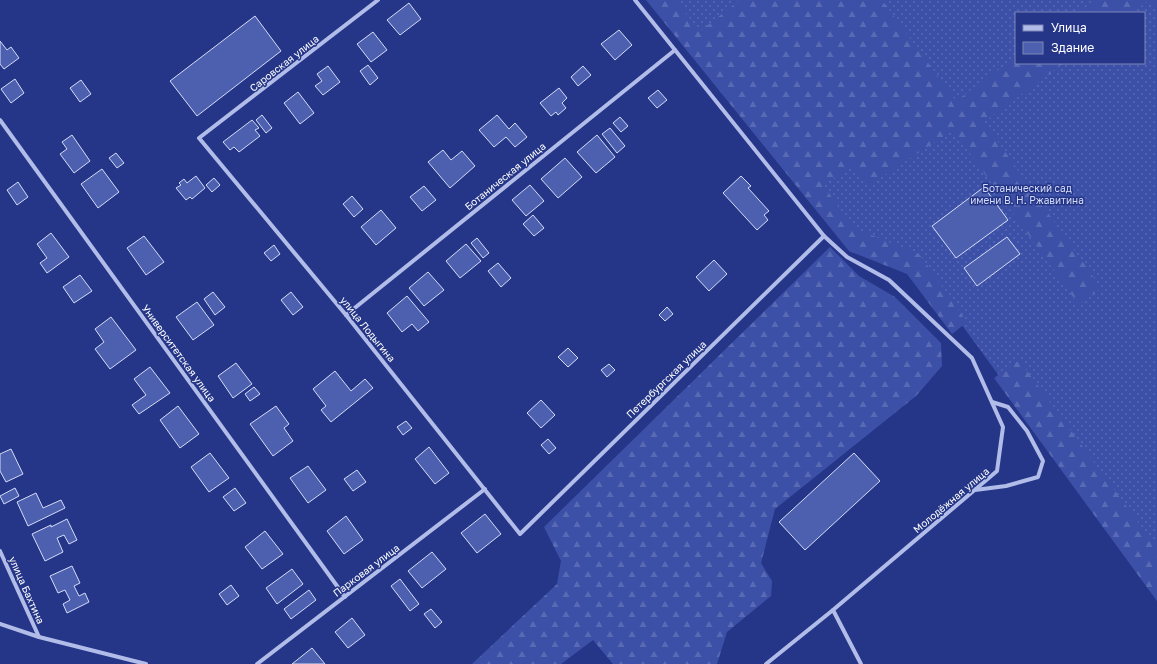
<svg xmlns="http://www.w3.org/2000/svg" width="1157" height="664" font-family="'Golos Text',sans-serif">
<style>
.grass{fill:url(#grass-dots);fill-rule:evenodd}
.forest{fill:url(#forest-firs)}
.building{fill:#4d60b0;stroke:#d5dcf7}
.lines{fill:none;stroke-linecap:round;stroke-linejoin:round}
.minor{stroke:#b1bce9;stroke-width:4}
.labels{text-anchor:middle;stroke-width:3;stroke-linejoin:round;paint-order:stroke}
.street-label{font-size:10px;fill:#fff;stroke:#253688}
.park-label{font-size:10px;fill:#d5dcf7;stroke:#253688}
</style>
<defs>
<pattern id="grass-dots" width="8" height="8" patternUnits="userSpaceOnUse"><rect width="8" height="8" fill="#3c50a7"/><path d="M2 2h.1M6 6h.1" fill="none" stroke="#596ab4" stroke-width="1.8" stroke-linecap="round"/></pattern>
<pattern id="forest-firs" width="22" height="20" patternUnits="userSpaceOnUse"><rect width="22" height="20" fill="#3c50a7"/><path d="M5 1l3.5 6h-7zM16 11l3.5 6h-7z" fill="#596ab4"/></pattern>
</defs>
<rect width="100%" height="100%" fill="#253688"/>
<!-- grass -->
<path class="grass" d="M657,0h500v591l-229,-312 -94,-61zM1016,13h128v50h-128z"/>
<!-- forest -->
<g class="forest">
<polygon points="646,0 675,0 700,31 740,0 882,0 956,101 1016,57 1016,63 1064,63 984,122 1101,288 1079,305 953,130 868,186 850,168 823,185 854,228 920,255 967,322 952,334 907,274 849,251"/>
<polygon points="1094,0 1157,0 1157,10 1149,0 1132,13 1076,13"/>
<polygon points="830,247 859,276 895,297 941,343 942,366 916,396 775,509 761,563 772,581 771,596 727,632 717,664 613,664 593,640 561,664 472,664 557,584 561,561 544,527"/>
<polygon points="1019,360 1157,548 1157,601 994,378"/>
</g>
<!-- building -->
<g class="building">
<polygon points="409,3 421,19 400,35 387,20"/>
<polygon points="255,16 281,51 197,116 170,81"/>
<polygon points="619,30 632,45 615,60 601,44"/>
<polygon points="373,32 387,50 371,62 357,44"/>
<polygon points="0,41 7,50 11,47 19,58 4,69 0,64"/>
<polygon points="368,65 378,78 370,85 360,71"/>
<polygon points="328,66 340,82 323,95 315,86 322,81 317,74"/>
<polygon points="583,66 591,75 578,86 571,77"/>
<polygon points="15,79 24,93 11,103 1,89"/>
<polygon points="81,80 91,94 80,102 70,88"/>
<polygon points="559,88 567,98 562,103 566,108 558,115 556,112 551,116 540,103"/>
<polygon points="658,90 667,100 657,108 648,98"/>
<polygon points="298,92 314,113 300,124 284,103"/>
<polygon points="262,115 272,128 266,133 256,120"/>
<polygon points="497,115 509,129 515,123 527,137 515,147 506,137 494,147 479,130"/>
<polygon points="620,117 628,126 621,132 613,123"/>
<polygon points="252,120 259,128 255,130 260,136 239,152 234,147 230,150 223,142"/>
<polygon points="610,128 625,146 617,153 602,134"/>
<polygon points="72,135 90,161 74,173 60,154 67,149 62,142"/>
<polygon points="597,135 615,157 596,173 577,152"/>
<polygon points="443,150 451,160 462,151 475,166 450,188 428,162"/>
<polygon points="116,153 124,163 117,168 109,158"/>
<polygon points="565,158 582,177 558,198 541,179"/>
<polygon points="102,169 119,192 98,208 81,184"/>
<polygon points="196,176 205,188 192,199 190,197 186,200 176,188 181,185 179,183 184,179 187,183"/>
<polygon points="741,176 751,186 748,188 769,211 764,215 768,220 757,230 723,193"/>
<polygon points="214,178 220,185 212,192 206,185"/>
<polygon points="18,182 28,197 17,205 7,190"/>
<polygon points="530,185 544,201 526,216 512,200"/>
<polygon points="424,186 436,200 422,211 410,197"/>
<polygon points="984,187 1008,220 956,258 932,226"/>
<polygon points="352,196 363,209 354,217 343,204"/>
<polygon points="381,210 396,228 376,245 361,227"/>
<polygon points="533,215 544,228 534,236 523,224"/>
<polygon points="51,233 69,257 47,273 40,263 47,258 37,244"/>
<polygon points="144,236 164,262 146,275 127,248"/>
<polygon points="1007,237 1020,254 977,286 964,268"/>
<polygon points="477,238 489,253 483,258 471,243"/>
<polygon points="466,244 481,261 460,278 446,261"/>
<polygon points="274,245 280,254 271,261 264,253"/>
<polygon points="714,260 727,274 709,291 696,277"/>
<polygon points="498,263 511,278 501,287 488,271"/>
<polygon points="428,272 444,290 424,306 409,288"/>
<polygon points="80,275 92,291 74,303 63,287"/>
<polygon points="213,292 225,307 215,315 204,299"/>
<polygon points="291,292 303,307 293,315 281,300"/>
<polygon points="407,296 429,322 418,331 412,324 402,332 387,313"/>
<polygon points="197,302 214,325 193,340 176,317"/>
<polygon points="667,307 673,314 665,321 659,315"/>
<polygon points="111,317 136,350 110,369 95,349 104,342 95,329"/>
<polygon points="568,348 578,358 568,367 558,357"/>
<polygon points="236,363 252,384 233,398 218,376"/>
<polygon points="609,364 615,370 607,377 601,370"/>
<polygon points="150,367 170,393 139,414 132,405 146,395 134,379"/>
<polygon points="335,371 351,391 365,379 373,388 331,422 321,410 326,406 313,389"/>
<polygon points="254,387 260,394 250,401 245,394"/>
<polygon points="541,400 555,415 541,428 527,413"/>
<polygon points="178,406 199,434 180,448 160,420"/>
<polygon points="276,406 289,424 284,428 293,441 273,456 250,424"/>
<polygon points="406,421 412,428 403,435 397,427"/>
<polygon points="548,439 556,448 549,454 541,445"/>
<polygon points="429,447 449,473 435,484 415,459"/>
<polygon points="11,449 23,474 6,482 0,471 0,454"/>
<polygon points="210,453 229,478 209,492 191,467"/>
<polygon points="854,453 880,481 805,550 779,522"/>
<polygon points="308,466 326,490 308,503 290,478"/>
<polygon points="357,470 366,482 353,491 344,479"/>
<polygon points="15,488 19,496 4,504 0,496"/>
<polygon points="235,488 246,503 234,511 223,497"/>
<polygon points="36,493 43,508 61,500 65,508 28,526 17,502"/>
<polygon points="485,514 501,534 477,553 461,533"/>
<polygon points="346,516 363,540 344,554 327,531"/>
<polygon points="67,519 77,540 69,544 64,535 57,538 63,552 45,561 32,534 51,525 51,527"/>
<polygon points="265,531 283,554 262,569 245,547"/>
<polygon points="432,552 446,569 422,588 408,571"/>
<polygon points="72,566 80,583 74,586 79,596 85,593 89,602 67,613 63,604 70,600 65,590 58,593 50,576"/>
<polygon points="292,569 303,584 277,604 266,588"/>
<polygon points="400,579 419,604 410,611 391,586"/>
<polygon points="231,585 239,596 227,605 219,594"/>
<polygon points="309,590 316,600 291,619 284,609"/>
<polygon points="431,609 442,622 435,628 424,614"/>
<polygon points="352,618 365,635 348,648 335,632"/>
<polygon points="312,648 325,664 292,664"/>
</g>
<g class="lines">
<!-- minor -->
<g class="minor">
<polyline points="378,0 199,138 346,315 520,534 824,236"/>
<polyline points="635,0 824,236 847,257 889,280 972,358 1003,427 997,471 833,610 766,664"/>
<polyline points="0,120 345,597"/>
<polyline points="346,315 675,50"/>
<polyline points="975,490 1006,486 1038,477 1043,461 1027,431 1008,407 992,402"/>
<polyline points="0,551 39,637"/>
<polyline points="833,610 861,664"/>
<polyline points="0,624 39,637 146,664"/>
<polyline points="257,664 485,489"/>
</g>
</g>
<g class="labels">
<!-- street labels -->
<g class="street-label">
<text transform="translate(284 63) rotate(-38)" y="4">Саровская улица</text>
<text transform="translate(505 176) rotate(-39)" y="4">Ботаническая улица</text>
<text transform="translate(368 329) rotate(51)" y="4">улица Лодыгина</text>
<text transform="translate(179 353) rotate(54)" y="4">Университетская улица</text>
<text transform="translate(666 379) rotate(-44)" y="4">Петербургская улица</text>
<text transform="translate(951 500) rotate(-40)" y="4">Молодёжная улица</text>
<text transform="translate(366 570) rotate(-37)" y="4">Парковая улица</text>
<text transform="translate(27 590) rotate(66)" y="4">улица Бахтина</text>
</g>
<!-- park labels -->
<g class="park-label">
<text x="1027" y="192">Ботанический сад<tspan x="1027" dy="12">имени В. Н. Ржавитина</tspan></text>
</g>
</g>
<!-- legend -->
<rect x="1015" y="12" width="130" height="52" fill="#253688" stroke="#7c86b8"/>
<rect x="1023" y="25" width="20" height="6" fill="#b1bce9" stroke="#7c86b8"/>
<text x="1051" y="32" font-size="12" fill="#ffffff">Улица</text>
<rect x="1023" y="42" width="20" height="12" fill="#4d60b0" stroke="#7c86b8"/>
<text x="1051" y="52" font-size="12" fill="#ffffff">Здание</text>
</svg>
